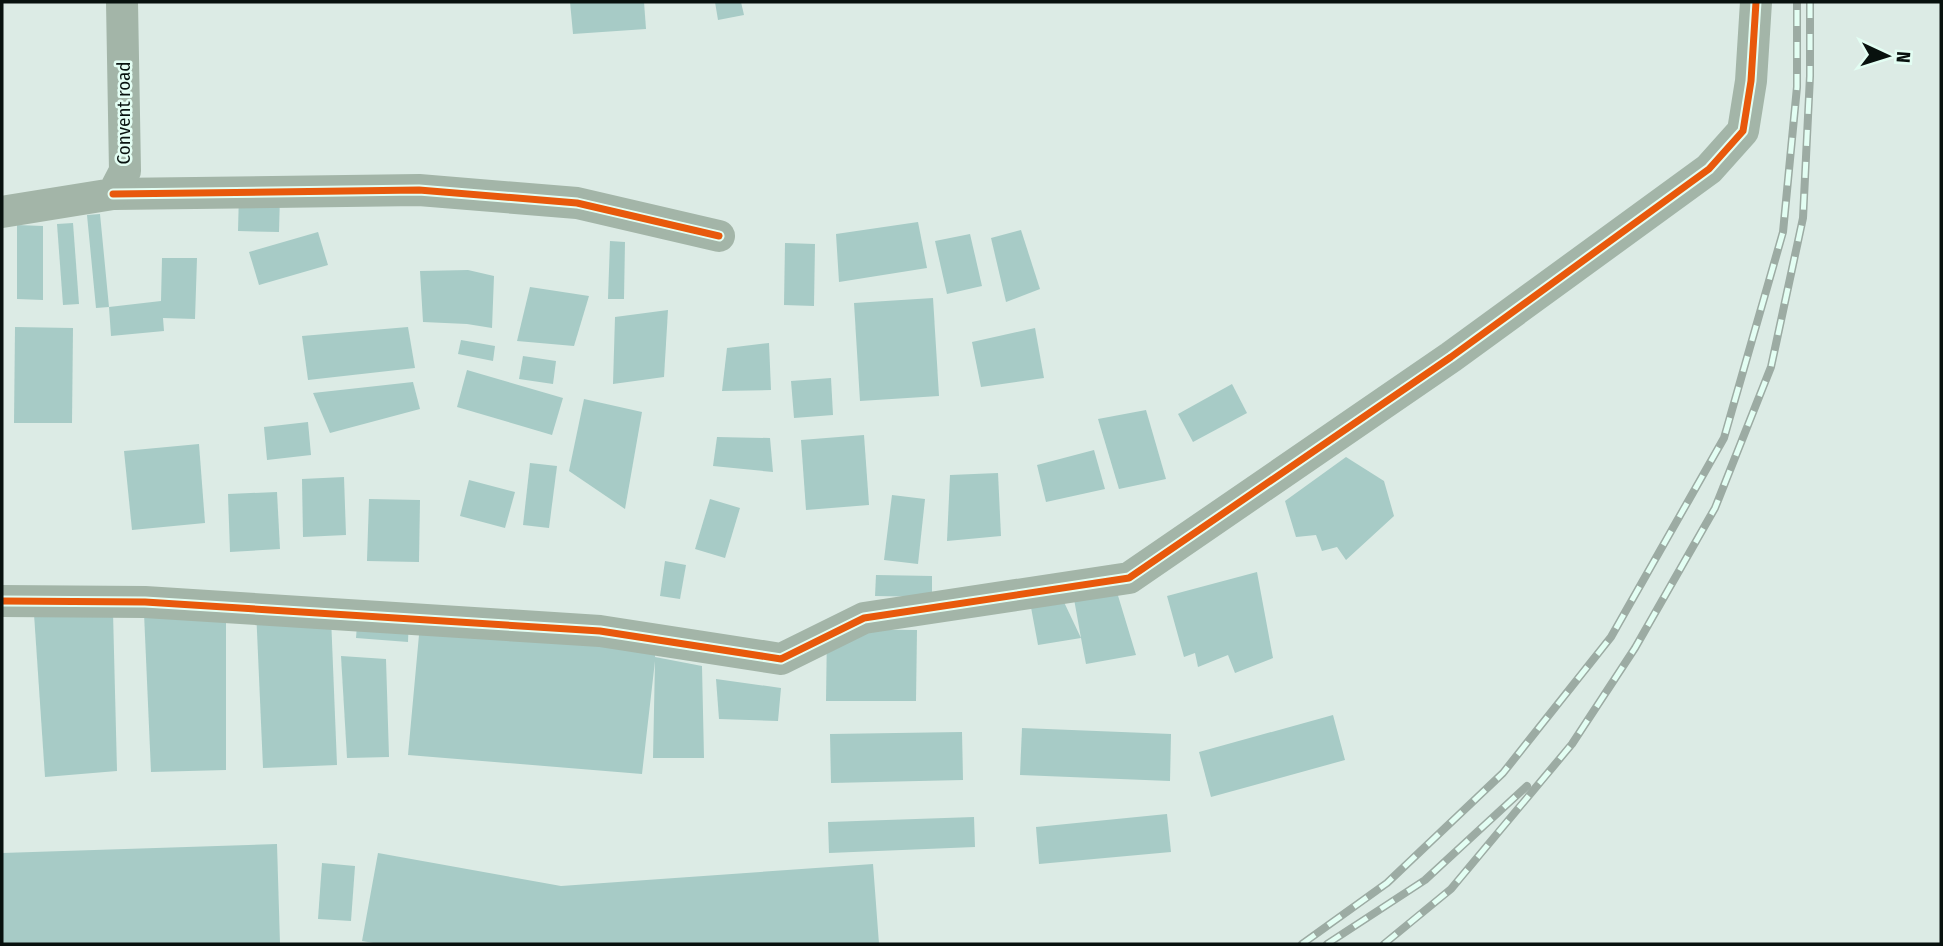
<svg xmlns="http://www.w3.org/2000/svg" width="1943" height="946" font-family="'Fira Sans Condensed',sans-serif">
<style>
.building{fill:#a7cbc6}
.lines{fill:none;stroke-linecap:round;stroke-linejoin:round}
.street{stroke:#a3b5a8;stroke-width:32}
.rail-casing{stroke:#9caba3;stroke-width:8}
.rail{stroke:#e3fef3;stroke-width:5;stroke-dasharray:16;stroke-linecap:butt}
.cycleway-casing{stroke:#e3fef3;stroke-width:11}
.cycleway{stroke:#e8590c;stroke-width:7}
.labels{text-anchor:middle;stroke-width:5;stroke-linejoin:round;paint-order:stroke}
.street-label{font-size:19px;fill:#08110e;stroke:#e3fef3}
</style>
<rect width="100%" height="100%" fill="#dcebe5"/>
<!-- building -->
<g class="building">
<polygon points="570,2 644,2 646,29 573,34"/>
<polygon points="715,2 741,2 744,15 718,20"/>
<polygon points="239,193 280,195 279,232 238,231"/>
<polygon points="100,214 109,307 161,301 162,258 197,258 195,319 163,318 164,331 111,336 109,307 96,308 87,215"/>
<polygon points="918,222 927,268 839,282 836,234"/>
<polygon points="73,223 79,304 63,305 57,224"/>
<polygon points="17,225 43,226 43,300 17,299"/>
<polygon points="1021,230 1040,289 1006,302 991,238"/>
<polygon points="318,232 328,265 259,285 249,252"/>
<polygon points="970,234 982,286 947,294 935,241"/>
<polygon points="610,241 625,242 624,299 608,299"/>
<polygon points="785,243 815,244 814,306 784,305"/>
<polygon points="468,270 494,276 492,328 467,324 423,322 420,271"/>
<polygon points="530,287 589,296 574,346 517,341"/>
<polygon points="933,298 939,396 860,401 854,303"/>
<polygon points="668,310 664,377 613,384 615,317"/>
<polygon points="15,327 73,328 72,423 14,423"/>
<polygon points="408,327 415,368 308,380 302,336"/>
<polygon points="1035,328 1044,378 981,387 972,342"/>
<polygon points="461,340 495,346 493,361 458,354"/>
<polygon points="769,343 771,390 722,391 727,348"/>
<polygon points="523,356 556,361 553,384 519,379"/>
<polygon points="467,370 563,398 552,435 457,407"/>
<polygon points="831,378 833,415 794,418 791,381"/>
<polygon points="413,382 420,409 330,433 313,393"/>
<polygon points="1232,384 1247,413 1193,442 1178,414"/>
<polygon points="584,399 642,412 625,509 569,471"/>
<polygon points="1146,410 1166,479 1119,489 1098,419"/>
<polygon points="308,422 311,455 267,460 264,427"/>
<polygon points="864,435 869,505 806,510 801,440"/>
<polygon points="717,437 770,438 773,472 713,466"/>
<polygon points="199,444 205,523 132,530 124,451"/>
<polygon points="1094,450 1105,489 1046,502 1037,465"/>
<polygon points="1346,457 1384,481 1394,516 1346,560 1337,547 1322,551 1316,535 1296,537 1285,501"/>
<polygon points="530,463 557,466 549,528 523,525"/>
<polygon points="998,473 1001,536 947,541 950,475"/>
<polygon points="344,477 346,535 303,537 302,479"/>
<polygon points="469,480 515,492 505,528 460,516"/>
<polygon points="277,492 280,549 230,552 228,494"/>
<polygon points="892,495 925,499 918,564 884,560"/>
<polygon points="369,499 420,500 419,562 367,561"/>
<polygon points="710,499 740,508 725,558 695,549"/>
<polygon points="665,561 686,565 680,599 660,596"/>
<polygon points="1257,572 1273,658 1235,673 1228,655 1198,667 1195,653 1184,657 1167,596"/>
<polygon points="876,575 932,576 932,597 875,596"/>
<polygon points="1116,589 1136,655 1086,664 1081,638 1038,645 1030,602 1063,600 1081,638 1074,599"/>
<polygon points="256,609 331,617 337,765 263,768"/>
<polygon points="113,612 117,771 45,777 34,614"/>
<polygon points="358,612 409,616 408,642 356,638"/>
<polygon points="144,613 226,619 226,770 151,772"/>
<polygon points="420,624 656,645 655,657 702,666 704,758 653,758 655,661 642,774 408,755"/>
<polygon points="827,629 917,630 916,701 826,701"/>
<polygon points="341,656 386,659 389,757 347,758"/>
<polygon points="716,679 781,688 778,721 719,719"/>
<polygon points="1333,715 1345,760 1211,797 1199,752"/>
<polygon points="1022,728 1171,734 1170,781 1020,775"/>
<polygon points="962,732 963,780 831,783 830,734"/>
<polygon points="1167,814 1171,852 1039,864 1036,827"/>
<polygon points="974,817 975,847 829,853 828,822"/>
<polygon points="277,844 280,944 2,944 2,853"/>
<polygon points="378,853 561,886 873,864 879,944 379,944 362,941"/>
<polygon points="322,863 355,866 351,921 318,919"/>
</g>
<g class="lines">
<!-- street -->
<g class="street">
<polyline points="113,194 419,190 577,203 719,236"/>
<polyline points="2,212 113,194 125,171 122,2"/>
<polyline points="2,601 145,602 600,631 781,659 864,618 1129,578 1451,357 1709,169 1743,131 1751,81 1756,2"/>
</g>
<!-- rail casing -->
<g class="rail-casing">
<g id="rail">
<polyline points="1302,944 1387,883 1503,773 1611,637 1724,438 1783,232 1797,87 1797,2"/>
<polyline points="1327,944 1425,880 1527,786"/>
<polyline points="1384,944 1451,889 1572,744 1635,648 1715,508 1771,367 1803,218 1810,76 1810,2"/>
</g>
</g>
<!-- rail -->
<use href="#rail" class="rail"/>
<!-- cycleway casing -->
<g class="cycleway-casing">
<g id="cycleway">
<polyline points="113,194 419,190 577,203 719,236"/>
<polyline points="2,601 145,602 600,631 781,659 864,618 1129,578 1451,357 1709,169 1743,131 1751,81 1756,2"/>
</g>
</g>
<!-- cycleway -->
<use href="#cycleway" class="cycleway"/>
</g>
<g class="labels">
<!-- street labels -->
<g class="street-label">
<text transform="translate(123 113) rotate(-90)" y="7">Convent road</text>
</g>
</g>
<!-- border -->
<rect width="1943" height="946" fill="none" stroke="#08110e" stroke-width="7"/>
<!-- north arrow -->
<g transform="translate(1887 56) rotate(94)" stroke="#e3fef3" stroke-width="5" paint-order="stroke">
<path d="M0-5L12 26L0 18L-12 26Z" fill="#08110e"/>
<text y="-10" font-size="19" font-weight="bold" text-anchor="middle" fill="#08110e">N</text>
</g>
</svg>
